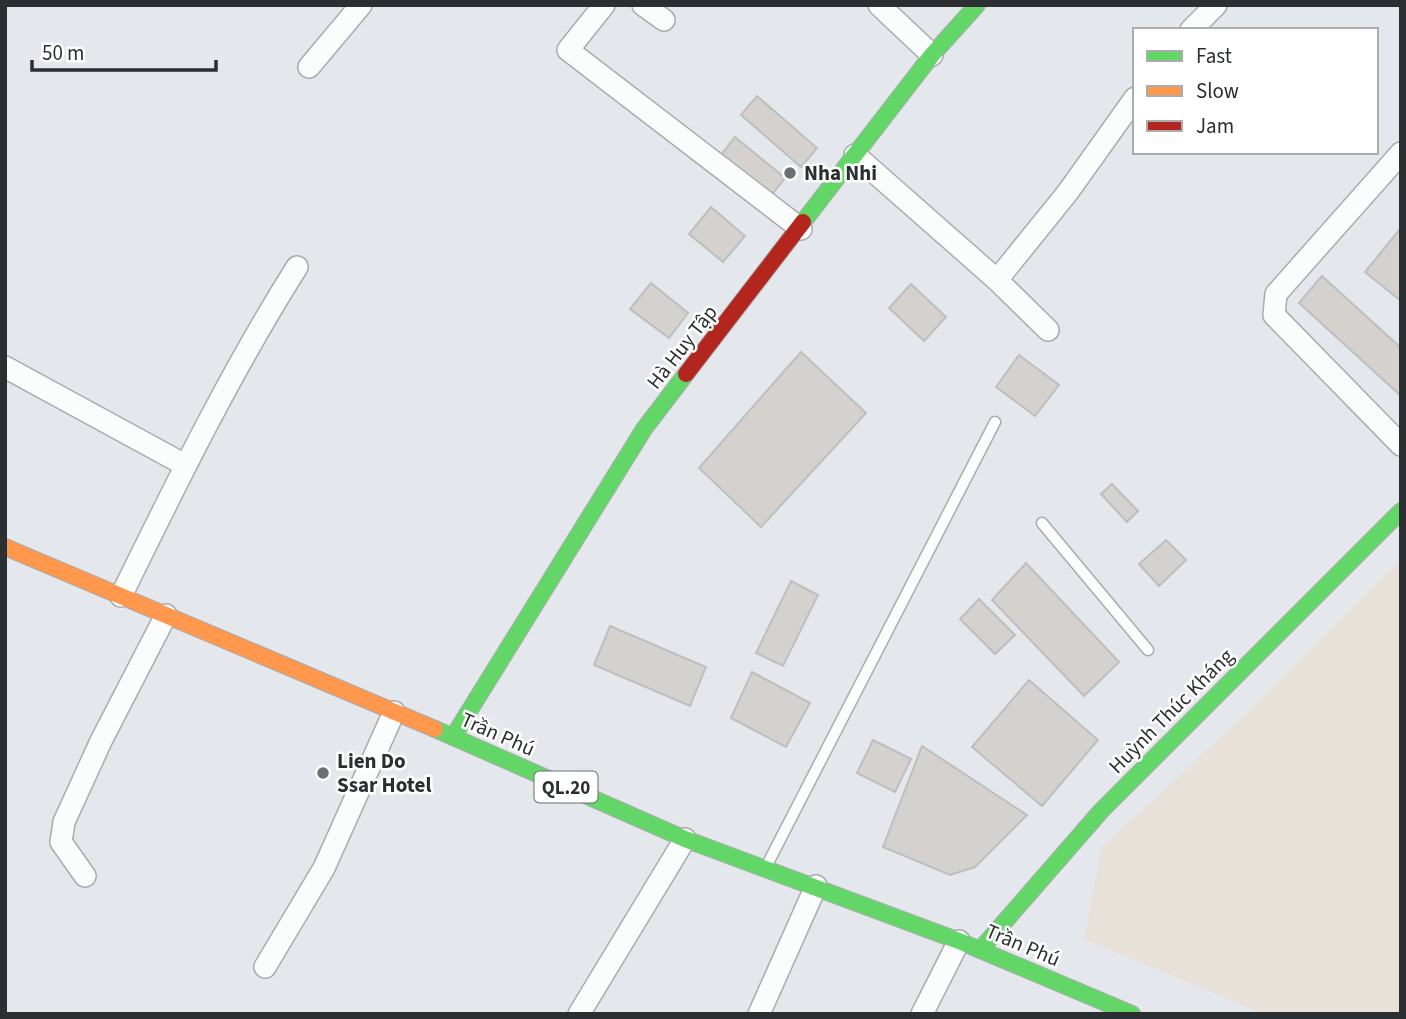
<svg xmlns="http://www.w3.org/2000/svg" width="1406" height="1019" font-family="'Source Sans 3',sans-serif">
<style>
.education{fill:#e8e1d9}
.building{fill:#d5d1cf;stroke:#bebebf;stroke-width:2}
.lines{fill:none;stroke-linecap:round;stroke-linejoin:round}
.lane-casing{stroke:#a9acae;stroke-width:13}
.street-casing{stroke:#a9acae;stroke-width:24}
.fast-casing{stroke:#a9acae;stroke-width:18}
.slow-casing{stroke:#a9acae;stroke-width:18}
.jam-casing{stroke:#a9acae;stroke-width:18}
.lane{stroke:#fbfcfc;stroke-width:10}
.street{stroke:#fbfcfc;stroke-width:21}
.fast{stroke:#63d668;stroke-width:16}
.slow{stroke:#ff974d;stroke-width:16}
.jam{stroke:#b3261e;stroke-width:16}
.poi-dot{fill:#6c7072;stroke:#fff;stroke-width:2.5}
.labels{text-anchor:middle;stroke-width:5;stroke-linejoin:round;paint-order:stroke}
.shield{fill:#fff;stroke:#6b6d6f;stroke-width:2}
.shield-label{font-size:19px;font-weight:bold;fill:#2c2f31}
.poi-label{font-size:21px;font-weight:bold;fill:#2c2f31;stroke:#fff;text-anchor:start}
.street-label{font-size:21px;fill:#2c2f31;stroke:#fff}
</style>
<rect width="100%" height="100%" fill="#e4e8ec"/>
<!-- education -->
<polygon class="education" points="1401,559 1401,1014 1263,1014 1084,939 1102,847 1256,705"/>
<!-- building -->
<g class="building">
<polygon points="757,96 817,148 801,167 741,115"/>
<polygon points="735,137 785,178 770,197 720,156"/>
<polygon points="711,207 745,236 723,262 689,234"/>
<polygon points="1400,229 1401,230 1401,301 1365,272"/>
<polygon points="1322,276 1401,348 1401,396 1299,303"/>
<polygon points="651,283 688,313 669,338 630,309"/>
<polygon points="911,284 946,317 924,341 889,308"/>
<polygon points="801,352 866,413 761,527 699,468"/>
<polygon points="1019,355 1059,385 1035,416 996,387"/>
<polygon points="1112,484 1138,511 1127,522 1101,494"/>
<polygon points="1166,540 1186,560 1159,586 1139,564"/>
<polygon points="1026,563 1119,662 1084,696 992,600"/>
<polygon points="791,581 818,595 783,666 756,653"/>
<polygon points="979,599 1015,635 995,654 960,619"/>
<polygon points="610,626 706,667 690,706 594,665"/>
<polygon points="752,672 810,703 786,747 731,718"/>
<polygon points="1029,680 1098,740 1042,806 972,747"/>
<polygon points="873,740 911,759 895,792 857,773"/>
<polygon points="922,746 1027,815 975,867 950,875 883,847"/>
</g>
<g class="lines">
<!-- lane casing -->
<g class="lane-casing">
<g id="lane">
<polyline points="1042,523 1148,650"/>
<polyline points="767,865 995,422"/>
</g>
</g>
<!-- street casing -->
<g class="street-casing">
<g id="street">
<polyline points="604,5 568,50 801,229"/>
<polyline points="643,5 664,20"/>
<polyline points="879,5 932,55"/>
<polyline points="1191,30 1216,5"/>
<polyline points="309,67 361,5"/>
<polyline points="1401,153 1276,294 1274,315 1401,445"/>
<polyline points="855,155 997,280 1048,330"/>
<polyline points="997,280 1068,192 1135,98"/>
<polyline points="5,367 185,465"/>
<path d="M121,596c55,-112 109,-223 176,-329"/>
<polyline points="85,876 61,842 64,822 101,741 166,615"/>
<polyline points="265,967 324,868 394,712"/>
<polyline points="579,1014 685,839"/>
<polyline points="759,1014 816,886"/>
<polyline points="922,1014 959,941"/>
</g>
</g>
<!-- fast casing -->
<g class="fast-casing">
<g id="fast">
<polyline points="803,222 932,55 977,5"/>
<polyline points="435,729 685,839 959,941 1132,1014"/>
<polyline points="453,737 644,429 686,374"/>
<polyline points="980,950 1101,811 1401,511"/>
</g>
</g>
<!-- slow casing -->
<g class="slow-casing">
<polyline id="slow" points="5,547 435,729"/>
</g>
<!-- jam casing -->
<g class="jam-casing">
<polyline id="jam" points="686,374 803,222"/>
</g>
<!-- lane -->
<use href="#lane" class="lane"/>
<!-- street -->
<use href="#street" class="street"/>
<!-- fast -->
<use href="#fast" class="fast"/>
<!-- slow -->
<use href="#slow" class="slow"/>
<!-- jam -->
<use href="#jam" class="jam"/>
</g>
<!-- markers -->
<g class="poi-dot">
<circle cx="790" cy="173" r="7"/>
<circle cx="323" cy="773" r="7"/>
</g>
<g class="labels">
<!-- shield labels -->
<rect class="shield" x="534.5" y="771.5" width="63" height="31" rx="5"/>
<g class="shield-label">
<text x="566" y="794">QL.20</text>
</g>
<!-- poi labels -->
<g class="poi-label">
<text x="804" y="180">Nha Nhi</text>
<text x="337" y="768">Lien Do<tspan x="337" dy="24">Ssar Hotel</tspan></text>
</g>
<!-- street labels -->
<g class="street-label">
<text transform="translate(682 347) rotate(-52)" y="7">Hà Huy Tập</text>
<text transform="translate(1171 711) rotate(-45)" y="7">Huỳnh Thúc Kháng</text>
<text transform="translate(498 734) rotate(24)" y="7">Trần Phú</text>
<text transform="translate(1023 945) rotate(23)" y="7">Trần Phú</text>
</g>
</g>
<!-- border -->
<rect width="1406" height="1019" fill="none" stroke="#2c2f31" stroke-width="14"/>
<!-- legend -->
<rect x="1133" y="28" width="245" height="126" fill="#ffffff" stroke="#abacad" stroke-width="2"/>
<rect x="1147" y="51" width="35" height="10" fill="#63d668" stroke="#abacad" stroke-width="2"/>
<text x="1196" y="63" font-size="21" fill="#2c2f31">Fast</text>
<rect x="1147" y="86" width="35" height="10" fill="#ff974d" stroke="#abacad" stroke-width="2"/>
<text x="1196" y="98" font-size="21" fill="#2c2f31">Slow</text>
<rect x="1147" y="121" width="35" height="10" fill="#b3261e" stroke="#abacad" stroke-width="2"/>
<text x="1196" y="133" font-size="21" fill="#2c2f31">Jam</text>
<!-- scale -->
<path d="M32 60v10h184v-10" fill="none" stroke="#2c2f31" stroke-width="3.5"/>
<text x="42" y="60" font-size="21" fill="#2c2f31" stroke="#ffffff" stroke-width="5" paint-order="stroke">50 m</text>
</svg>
